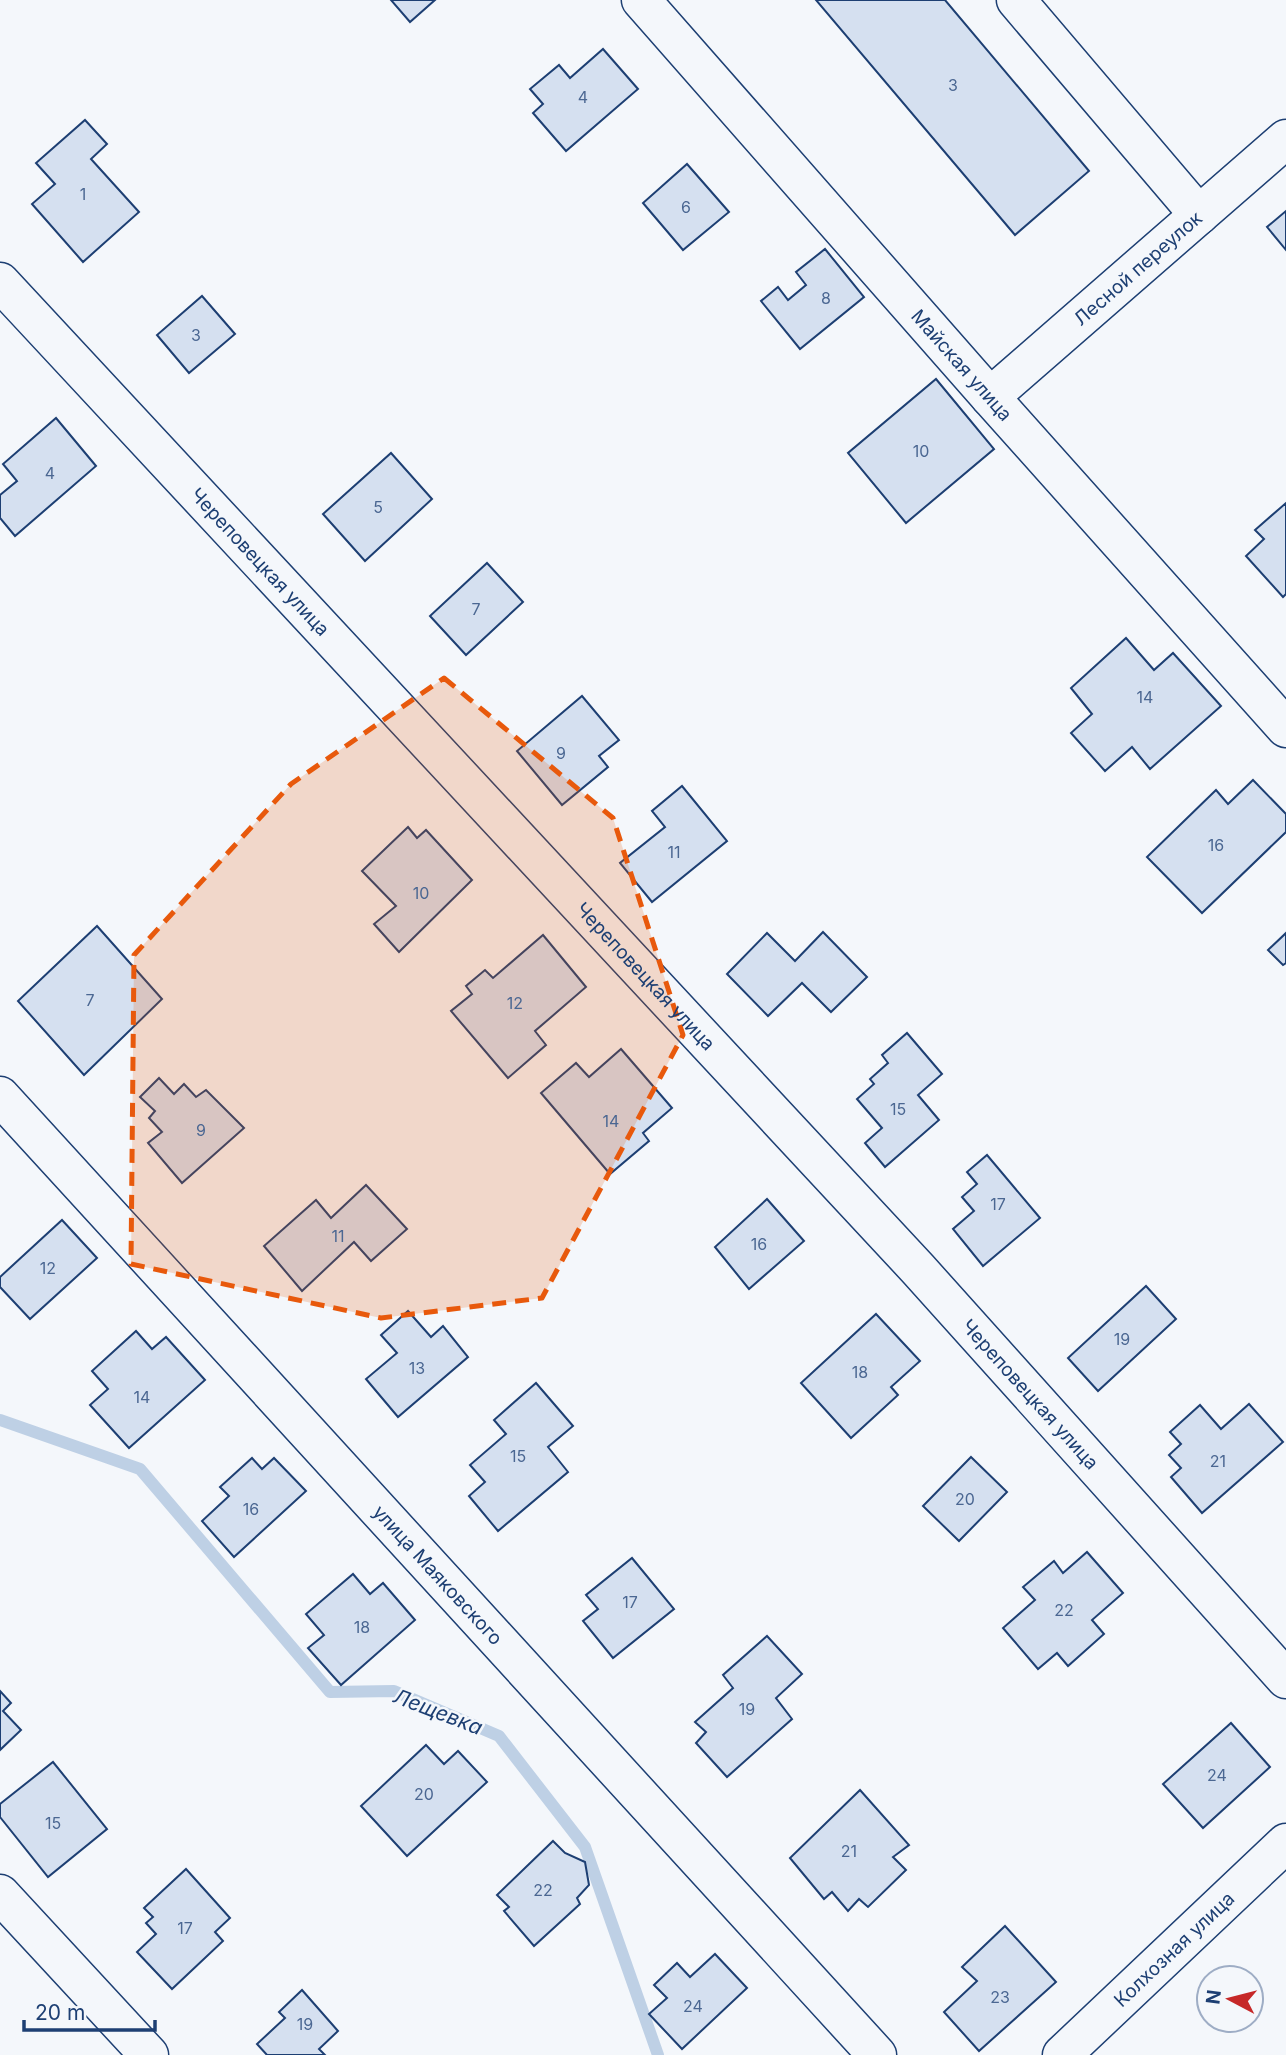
<svg xmlns="http://www.w3.org/2000/svg" width="1286" height="2055" font-family="Inter,sans-serif">
<style>
.lines{fill:none;stroke-linecap:round;stroke-linejoin:round}
.stream{stroke:#bed0e5;stroke-width:12}
.building{fill:#d5e0f0;stroke:#1d3f73;stroke-width:2}
.minor-casing{stroke:#1d3f73;stroke-width:41}
.minor{stroke:#f4f7fb;stroke-width:38}
.marked{fill:#e8590c;fill-opacity:0.2;stroke:#e8590c;stroke-width:5;stroke-dasharray:14 9;stroke-linejoin:round}
.labels{text-anchor:middle;stroke-width:5;stroke-linejoin:round;paint-order:stroke}
.number-label{font-size:16px;fill:#4b6792}
.street-label{font-size:19px;fill:#1d3f73;stroke:#f4f7fb}
.water-label{font-size:21px;font-style:italic;fill:#1d3f73;stroke:#f4f7fb}
</style>
<rect width="100%" height="100%" fill="#f4f7fb"/>
<g class="lines">
<!-- stream -->
<polyline class="stream" points="0,1420 140,1469 330,1692 394,1691 499,1736 585,1847 658,2055"/>
</g>
<!-- building -->
<g class="building">
<polygon points="391,0 435,0 410,22"/>
<polygon points="816,0 945,0 1089,171 1015,235"/>
<polygon points="603,49 638,89 566,151 533,113 543,104 530,89 559,65 570,78"/>
<polygon points="85,120 107,144 91,159 139,212 83,262 32,204 55,184 36,163"/>
<polygon points="687,164 729,212 683,250 643,203"/>
<polygon points="1286,211 1286,250 1267,227"/>
<polygon points="825,249 864,297 800,349 761,301 778,287 788,300 806,285 796,272"/>
<polygon points="202,296 235,334 189,373 157,335"/>
<polygon points="936,379 994,449 906,523 848,453"/>
<polygon points="56,418 96,466 15,536 0,518 0,495 17,481 3,464"/>
<polygon points="391,453 432,499 365,561 323,514"/>
<polygon points="1286,503 1286,594 1283,597 1246,556 1264,539 1255,530"/>
<polygon points="487,563 523,602 466,655 430,616"/>
<polygon points="1126,638 1154,670 1173,653 1221,706 1150,769 1132,747 1105,771 1071,733 1092,714 1071,688"/>
<polygon points="582,696 619,740 599,756 608,767 562,805 517,751"/>
<polygon points="1253,780 1286,814 1286,832 1202,913 1147,857 1216,790 1228,804"/>
<polygon points="682,786 727,841 652,902 620,863 665,827 652,811"/>
<polygon points="408,827 417,838 426,830 472,880 399,952 374,924 396,906 362,871"/>
<polygon points="97,926 162,999 84,1075 18,1001"/>
<polygon points="823,932 867,977 831,1012 802,983 768,1016 727,974 767,933 795,961"/>
<polygon points="1286,933 1286,963 1283,965 1268,950"/>
<polygon points="543,935 586,987 535,1031 546,1045 508,1078 451,1011 472,994 466,986 485,970 493,978"/>
<polygon points="907,1033 942,1074 918,1095 939,1120 885,1167 865,1143 882,1128 857,1099 874,1084 870,1079 888,1063 882,1055"/>
<polygon points="621,1049 672,1108 643,1133 649,1141 610,1174 541,1093 576,1063 589,1077"/>
<polygon points="159,1078 174,1094 184,1084 196,1097 206,1090 244,1128 182,1183 148,1143 162,1132 149,1118 155,1111 140,1097"/>
<polygon points="987,1155 1040,1218 983,1266 953,1229 974,1211 962,1197 977,1184 967,1172"/>
<polygon points="366,1185 407,1229 371,1261 354,1242 302,1291 264,1246 316,1200 331,1218"/>
<polygon points="767,1199 804,1241 749,1289 715,1247"/>
<polygon points="62,1220 97,1258 30,1319 0,1287 0,1277"/>
<polygon points="1146,1286 1176,1319 1098,1391 1068,1358"/>
<polygon points="408,1311 431,1337 443,1326 468,1357 398,1417 366,1379 397,1353 381,1335"/>
<polygon points="876,1314 920,1361 891,1387 898,1395 851,1438 801,1383"/>
<polygon points="136,1331 152,1349 166,1337 205,1380 129,1448 90,1405 108,1389 92,1371"/>
<polygon points="536,1383 573,1426 548,1447 568,1472 498,1531 469,1496 485,1482 470,1465 506,1434 494,1420"/>
<polygon points="1249,1404 1283,1442 1202,1513 1171,1477 1181,1468 1169,1455 1181,1444 1170,1432 1200,1405 1221,1429"/>
<polygon points="971,1457 1007,1492 959,1541 923,1506"/>
<polygon points="252,1458 262,1469 274,1458 306,1491 234,1557 202,1521 229,1496 220,1487"/>
<polygon points="1087,1552 1123,1593 1092,1620 1104,1634 1068,1666 1057,1653 1038,1669 1003,1628 1035,1600 1023,1587 1054,1561 1063,1573"/>
<polygon points="632,1558 674,1609 613,1658 583,1621 598,1609 586,1595"/>
<polygon points="353,1574 370,1594 383,1583 415,1620 341,1685 308,1648 324,1635 306,1614"/>
<polygon points="767,1636 802,1674 776,1698 792,1719 727,1777 696,1743 706,1732 695,1722 733,1688 723,1675"/>
<polygon points="0,1691 11,1703 3,1711 21,1730 0,1750"/>
<polygon points="1231,1723 1270,1767 1203,1828 1163,1784"/>
<polygon points="426,1745 444,1764 458,1751 487,1782 407,1856 361,1806"/>
<polygon points="53,1762 107,1829 48,1877 0,1817 0,1804"/>
<polygon points="860,1790 909,1845 893,1857 906,1870 868,1907 859,1899 848,1911 832,1892 824,1899 790,1858"/>
<polygon points="553,1841 565,1853 585,1862 589,1885 577,1898 580,1904 534,1946 504,1911 509,1907 497,1895"/>
<polygon points="186,1869 230,1918 215,1932 223,1941 172,1989 137,1952 156,1934 146,1923 153,1917 144,1908"/>
<polygon points="1005,1926 1056,1982 979,2051 944,2012 977,1981 962,1967"/>
<polygon points="715,1954 747,1988 682,2049 649,2014 667,1998 654,1985 677,1963 690,1977"/>
<polygon points="302,1990 338,2031 319,2049 325,2055 267,2055 257,2044 285,2018 279,2012"/>
</g>
<g class="lines">
<!-- minor casing -->
<g class="minor-casing">
<g id="minor">
<path id="s1" d="M641,0l349,397 296,331"/>
<polyline points="1016,0 1199,215"/>
<path id="s2" d="M0,282l918,987 368,410"/>
<path id="s3" d="M990,397l296,-258"/>
<path id="s4" d="M0,1096l877,959"/>
<polyline points="0,1894 149,2055"/>
<path id="s5" d="M1062,2055l224,-212"/>
</g>
</g>
<!-- minor -->
<use href="#minor" class="minor"/>
</g>
<!-- marked area -->
<path class="marked" d="M444,678l169,140 70,217 -141,263 -161,20 -250,-54 3,-309 157,-171z"/>
<g class="labels">
<!-- number labels -->
<g class="number-label">
<text x="953" y="91">3</text>
<text x="583" y="103">4</text>
<text x="83" y="200">1</text>
<text x="686" y="213">6</text>
<text x="826" y="304">8</text>
<text x="196" y="341">3</text>
<text x="921" y="457">10</text>
<text x="50" y="479">4</text>
<text x="378" y="513">5</text>
<text x="476" y="615">7</text>
<text x="1145" y="703">14</text>
<text x="561" y="759">9</text>
<text x="1216" y="851">16</text>
<text x="674" y="858">11</text>
<text x="421" y="899">10</text>
<text x="90" y="1006">7</text>
<text x="515" y="1009">12</text>
<text x="898" y="1115">15</text>
<text x="611" y="1127">14</text>
<text x="201" y="1136">9</text>
<text x="998" y="1210">17</text>
<text x="338" y="1242">11</text>
<text x="759" y="1250">16</text>
<text x="48" y="1274">12</text>
<text x="1122" y="1345">19</text>
<text x="417" y="1374">13</text>
<text x="860" y="1378">18</text>
<text x="142" y="1403">14</text>
<text x="518" y="1462">15</text>
<text x="1218" y="1467">21</text>
<text x="965" y="1505">20</text>
<text x="251" y="1515">16</text>
<text x="630" y="1608">17</text>
<text x="1064" y="1616">22</text>
<text x="362" y="1633">18</text>
<text x="747" y="1715">19</text>
<text x="1217" y="1781">24</text>
<text x="424" y="1800">20</text>
<text x="53" y="1829">15</text>
<text x="849" y="1857">21</text>
<text x="543" y="1896">22</text>
<text x="185" y="1934">17</text>
<text x="1000" y="2003">23</text>
<text x="693" y="2012">24</text>
<text x="305" y="2030">19</text>
</g>
<!-- street labels -->
<g class="street-label">
<text dy="7" stroke="none"><textPath href="#s3" startOffset="196">Лесной переулок</textPath></text>
<text dy="7" stroke="none"><textPath href="#s1" startOffset="486">Майская улица</textPath></text>
<text dy="7" stroke="none"><textPath href="#s2" startOffset="382">Череповецкая улица</textPath></text>
<text dy="7" stroke="none"><textPath href="#s2" startOffset="948">Череповецкая улица</textPath></text>
<text dy="7" stroke="none"><textPath href="#s2" startOffset="1516">Череповецкая улица</textPath></text>
<text dy="7" stroke="none"><textPath href="#s4" startOffset="649">улица Маяковского</textPath></text>
<text dy="7" stroke="none"><textPath href="#s5" startOffset="154">Колхозная улица</textPath></text>
</g>
<!-- water labels -->
<g class="water-label">
<text transform="translate(438 1712) rotate(21)" y="7">Лещевка</text>
</g>
</g>
<!-- north arrow -->
<g transform="translate(1230 1999) rotate(277)"><circle r="33" fill="#f4f7fb" stroke="#9eadc5" stroke-width="2"/>
<path d="M0-5L12 26L0 18L-12 26Z" fill="#c62828"/>
<text y="-10" font-size="19" font-weight="bold" text-anchor="middle" fill="#1d3f73">N</text>
</g>
<!-- scale -->
<path d="M24 2020v10h131v-10" fill="none" stroke="#1d3f73" stroke-width="3.5"/>
<text x="35" y="2020" font-size="21" fill="#1d3f73" stroke="#f4f7fb" stroke-width="5" paint-order="stroke">20 m</text>
</svg>
